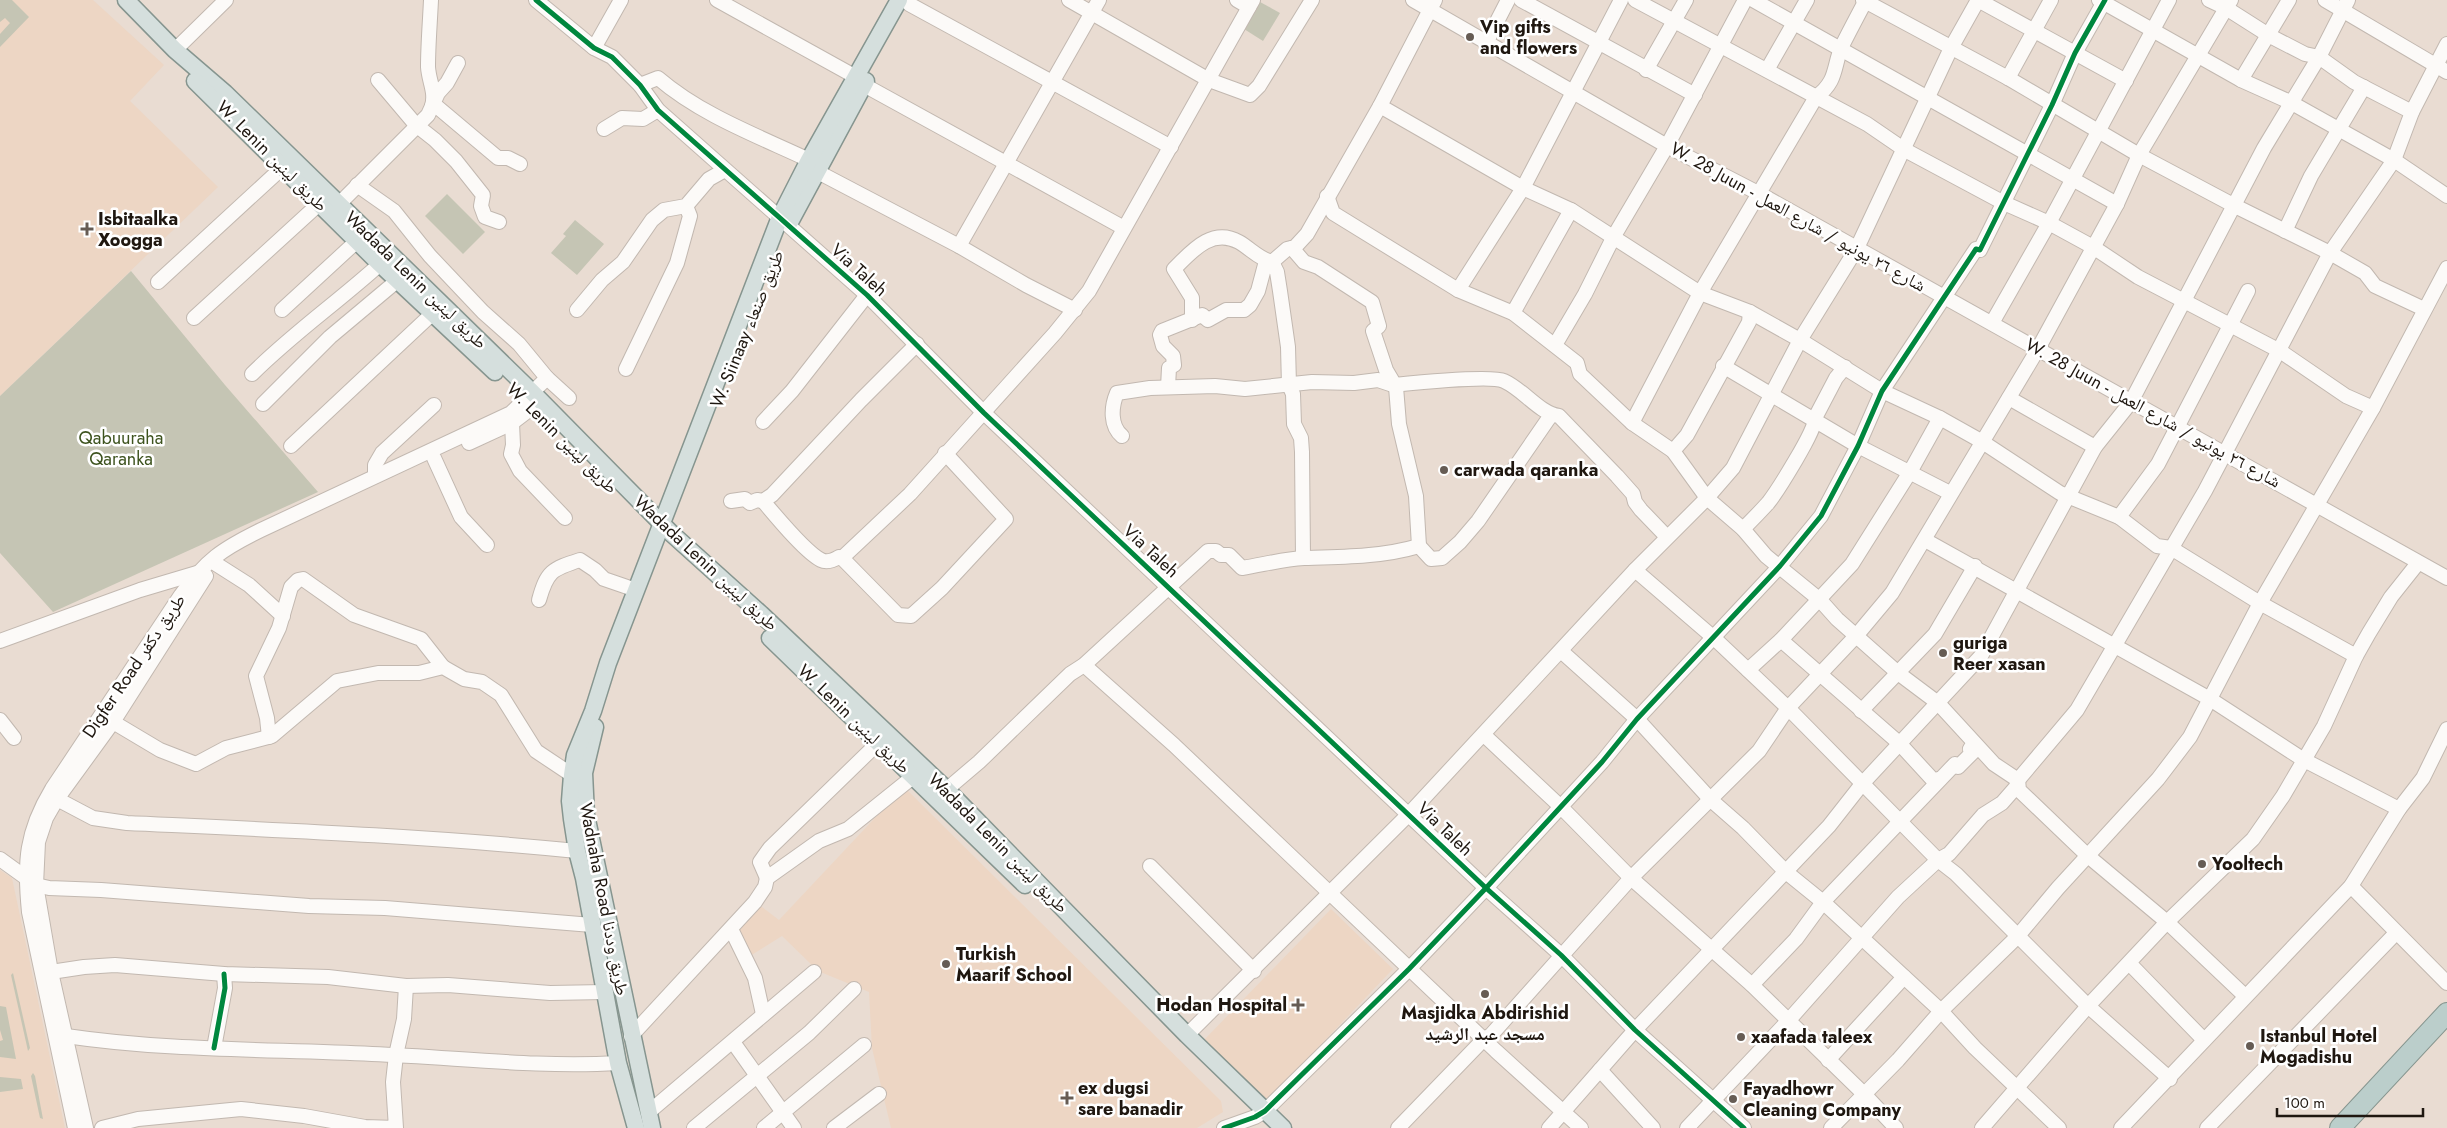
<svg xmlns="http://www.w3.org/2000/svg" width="2447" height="1128" font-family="Jost,'Noto Naskh Arabic',sans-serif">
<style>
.built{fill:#edd6c4}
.green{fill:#c5c5b4}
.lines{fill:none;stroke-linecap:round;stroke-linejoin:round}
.minor-casing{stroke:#c2b8b0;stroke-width:16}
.major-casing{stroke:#86958f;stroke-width:19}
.highway-casing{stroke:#86958f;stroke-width:22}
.minor{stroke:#fcfaf8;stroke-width:14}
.major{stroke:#d5dfdd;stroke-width:16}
.highway{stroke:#bbcecb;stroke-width:20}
.cycleway-casing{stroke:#fff;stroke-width:8}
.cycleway{stroke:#00873e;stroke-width:5}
.poi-dot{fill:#665c54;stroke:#fff;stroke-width:2}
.labels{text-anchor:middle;stroke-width:5;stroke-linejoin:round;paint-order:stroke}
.poi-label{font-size:18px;font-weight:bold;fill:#1f1710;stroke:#fff;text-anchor:start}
.street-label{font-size:18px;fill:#1f1710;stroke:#fff}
.park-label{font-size:18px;fill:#3d531e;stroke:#fff}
</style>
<rect width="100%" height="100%" fill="#e9dcd2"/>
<!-- built -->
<g class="built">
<polygon points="0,0 93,0 164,65 130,101 218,187 0,396"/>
<polygon points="904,787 1221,1101 1223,1112 1197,1128 891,1128 872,1048 869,992 818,971 782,936 750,956 736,930 758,904 779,920"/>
<polygon points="0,870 12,878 65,1128 0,1128"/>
<polygon points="1331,909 1393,969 1267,1101 1203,1041"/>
</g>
<!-- green -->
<g class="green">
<polygon points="0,0 12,0 29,17 0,47 0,34 10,23 5,18 0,22"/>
<polygon points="1260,2 1280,13 1263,41 1244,29"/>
<polygon points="447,194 485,232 463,254 425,216"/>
<polygon points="575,220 604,244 577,275 551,253 566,236 563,234"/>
<polygon points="131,271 225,385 318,492 53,612 0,553 0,396"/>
<polygon points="13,973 30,1048 28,1051 11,975"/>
<polygon points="0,1006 6,1007 16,1059 0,1057 0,1041 3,1040 0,1030"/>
<polygon points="33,1073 35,1076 43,1119 40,1118 31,1076"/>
<polygon points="0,1077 21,1079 23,1089 0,1092"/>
</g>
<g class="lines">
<!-- minor casing -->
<g class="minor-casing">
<g id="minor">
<path d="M431,0c-1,22 -3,45 -3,67 1,15 8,25 4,39l3,-1 63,53h10l12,6"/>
<polyline points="536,0 594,48 612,57 640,85 658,110 867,295 984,413 1486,888 1561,955 1635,1030 1744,1128"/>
<polyline points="717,0 856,77"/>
<polyline points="1069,0 1209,80 1250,95 1259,86 1312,0"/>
<polyline points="1237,0 1249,7"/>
<polyline points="1413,0 1667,146 1760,194 2447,578"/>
<polyline points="1521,0 1695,95"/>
<polyline points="1635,0 1867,124 1905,150 2004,203 2049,223 2093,247 2138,277 2280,351 2346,396 2373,408"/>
<polyline points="1753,0 2117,204"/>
<polyline points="1863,0 2008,78 2139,155 2235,206 2330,253 2365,273 2375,286 2424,309"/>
<polyline points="1978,0 2126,81"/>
<polyline points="2099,0 2241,80 2290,102 2394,160 2447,196"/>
<polyline points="2209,0 2226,8 2270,36 2305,54 2319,57 2354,82 2412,112"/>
<polyline points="2325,0 2447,72"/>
<polyline points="909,4 1171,147"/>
<polyline points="1487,41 1508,0"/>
<polyline points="594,48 621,0"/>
<polyline points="175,50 226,0"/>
<polyline points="1646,70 1686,0"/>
<polyline points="1767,70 1807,0"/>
<polyline points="2008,78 2051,0"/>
<polyline points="378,80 416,125 435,140 456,161 483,195 481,206 485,217 499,222"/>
<polyline points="2241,80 2289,0"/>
<path d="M640,85l18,-7c43,37 100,58 151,82"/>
<polyline points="864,85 1124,228"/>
<polyline points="1380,106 1523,188 1571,210 1700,293 1750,312 1800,340 1882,391 1940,418 1981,441 2060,493 2119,517 2157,546 2171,548 2260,603 2356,656"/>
<polyline points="604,129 622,118 643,119 658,110"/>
<polyline points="816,171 959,246 1026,285 1075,310"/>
<polyline points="1327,196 1333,213 1458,290 1513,313 1577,363 1580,374 1632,423 1673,451 1707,498 1743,529 1766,556 1820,600 1837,619 1898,673 1938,703 1994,764 2018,780 2019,790 2088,856 2167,922 2245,996"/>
<polyline points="338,205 428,115 438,93 447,83 458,63"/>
<polyline points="2285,231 2311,176 2364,87"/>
<polyline points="959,246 1099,0"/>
<polyline points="1272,262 1277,272 1280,291 1288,347 1289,385 1293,394 1294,424 1301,438 1302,452 1303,558"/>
<polyline points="158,282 283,167"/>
<polyline points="1458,290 1523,188 1621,0"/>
<polyline points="282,310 357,241"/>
<polyline points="577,310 602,280 623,262 652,220 664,210 686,206 709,179 725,170"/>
<polyline points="1513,313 1571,210"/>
<polyline points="194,318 320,203"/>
<path d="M1192,320v-22l-18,-29c18,-18 38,-42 65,-27 12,7 20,17 33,20l15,-13 8,-2 12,-13 73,-128 55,-106"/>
<polyline points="1992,323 2049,223 2169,0"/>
<polyline points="1555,345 1585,294 1614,236 1667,146 1745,0"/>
<polyline points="1723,366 1858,446 1950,493"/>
<polyline points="626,369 677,263 690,216 686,206"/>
<path d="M252,374c40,-40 86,-72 128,-110"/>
<polyline points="547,378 569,398"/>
<polyline points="1168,387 1169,368 1174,365 1173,356 1163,346 1160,335 1162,331 1202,315 1208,320 1226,310 1244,310 1250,305 1258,291 1266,261"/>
<polyline points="2009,398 2095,447"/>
<polyline points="263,404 330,337 398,280"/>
<polyline points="763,422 792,391 867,295"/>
<polyline points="512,423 513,445 511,454 520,471 565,518"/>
<path d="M1632,423l68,-130 116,-196c22,-16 17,-31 26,-51 8,-16 16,-31 24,-46"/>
<path d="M1122,436c-12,-10 -11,-29 -5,-43l33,-5 65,-2 30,3 67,-7 42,1 24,-3 15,5c20,-2 98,-10 111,-4 20,9 35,32 55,35l58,60 16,18 2,8 6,8 26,27"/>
<polyline points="469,443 512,423 541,401"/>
<polyline points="291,446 433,313"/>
<polyline points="1673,451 1687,435 1749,322 1750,312"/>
<polyline points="434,458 461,517 487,545"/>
<polyline points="375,476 375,465 382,453 434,405"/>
<polyline points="731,501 745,499 750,503 757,500 763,501 772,495 861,400 917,344"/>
<path d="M763,501c12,14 42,51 58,59 6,3 13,0 18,-3l3,1 68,-64 145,-161 34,-42 164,-291"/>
<polyline points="2119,517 2158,464 2248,291"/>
<path d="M1743,529c8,-8 17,-17 25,-26 8,-10 50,-76 47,-85l21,-40 9,-11"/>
<polyline points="1925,540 2210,699 2304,760 2399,809"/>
<polyline points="1419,546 1431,559 1442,558 1460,542 1478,521 1551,415"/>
<polyline points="842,558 898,615 911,616 942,588 1006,519 945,453"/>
<polyline points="216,564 249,585 283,616"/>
<polyline points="1635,570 1714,638 1788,708 1938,860 1956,874 2088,1006 2170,1079"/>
<path d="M539,600c8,-29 13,-31 41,-40l15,10 9,9 32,11"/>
<polyline points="1781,640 1899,743 1933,780 1940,779"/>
<polyline points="0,641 140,590 197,573"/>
<polyline points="1561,651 1637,719 1711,800 1743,828 1786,872 1823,902 1941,1011 1975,1048 2059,1128"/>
<polyline points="1084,665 1174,745 1496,1051 1581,1128"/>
<polyline points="1748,670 1781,640 1852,564 1910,472 1940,418"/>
<polyline points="1861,711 1935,634 1975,566"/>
<polyline points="0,720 14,738"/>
<polyline points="113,722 160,750 196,764 226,748 272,736 337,681 378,673 419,673 443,667 464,679 482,682 501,695 536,751 572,775"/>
<polyline points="1484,735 1561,807 1631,878 1752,985 1865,1095 1896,1128"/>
<polyline points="269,737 267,718 256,676 279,628 291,587 298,580 303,579 354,615 421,639 443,667"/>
<path d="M939,796l40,-34 91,-88 14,-9 124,-114h8l5,4h8l13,13c20,-3 41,-9 62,-10 38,-1 78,-1 115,-12l-3,-50 -17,-72 -3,-37 -10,-17 -13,-39 6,-5 -7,-24 -54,-35 -14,-5 -12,-14"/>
<path d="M57,799l36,19 34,5c150,7 300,13 450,28"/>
<polyline points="0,859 36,885 49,888 101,890 309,906 385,908 592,925"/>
<polyline points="1150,866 1254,971"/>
<polyline points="767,878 760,862 770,848 878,743"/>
<polyline points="2351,886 2447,983"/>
<polyline points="731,929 755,978 763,1014"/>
<polyline points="2130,964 2204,1040"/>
<polyline points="51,972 84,967 115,965 224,974 328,977 406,986 448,985 550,993 605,992"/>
<polyline points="1752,985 1796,939 1823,902 1955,764 1958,767 1973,752 1970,749 1974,743"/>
<polyline points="1187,1035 1409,814 1635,570 1707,498 1733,468 1800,340 1857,248 1951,48 1978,0"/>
<path d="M66,1036c101,15 205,13 306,18 82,3 165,14 246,9"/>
<polyline points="631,1036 755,902 765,887 767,878 819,841 848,829 914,776"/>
<polyline points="733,1042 794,1128"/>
<polyline points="214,1048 225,988 224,974"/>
<polyline points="1828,1060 1904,977"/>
<polyline points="1600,1070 1653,1128"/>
<polyline points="649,1112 814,972"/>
<path d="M75,1128l-46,-216c-5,-50 -3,-80 23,-123l129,-194c25,-35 41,-46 80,-65l250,-117 36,-35 -28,-34 -36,-32 -53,-56 -36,-45 -37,-26"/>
<polyline points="86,1128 51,972 36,885 38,842 46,818 57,799 113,722 206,576"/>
<polyline points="102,1128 138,1119 241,1109 304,1116 365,1127 396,1128 393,1082 396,1055 404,1019 406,986"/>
<polyline points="694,1128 809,1033 854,989"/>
<polyline points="764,1128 864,1045"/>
<polyline points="834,1128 879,1094"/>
<polyline points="1224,1128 1255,1117 1265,1111 1409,969 1486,888 1602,762 1637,719 1780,566 1821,516 1858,446 1882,391 1976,249 1980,250 2052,105 2075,53 2105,0"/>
<polyline points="1398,1128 1484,1039 1491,1035 1631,878 1759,751 1788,708 1856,636 1892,593 2038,349 2117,204 2139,155 2231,0"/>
<polyline points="1549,1128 1635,1030 1829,826 1862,784 1981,656 2095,447 2131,402 2264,148 2319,57 2348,0"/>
<polyline points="1687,1128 1789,1020 1898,897 1938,860 1949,854 1983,815 2002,803 2016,787 2018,780 2077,710 2205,491 2330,253 2394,160 2412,112 2447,44"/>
<polyline points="1831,1128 1898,1060 1941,1011 2017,937 2058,888 2158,779 2190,737 2260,603 2373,408 2447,268"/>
<polyline points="1982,1128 2088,1006 2167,922 2253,839 2283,796 2324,726 2356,656 2369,633 2391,597 2418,563"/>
<polyline points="2121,1128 2351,886 2399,809 2423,778 2447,729"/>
<polyline points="2207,1128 2396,933"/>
</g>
</g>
<!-- major casing -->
<g class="major-casing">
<g id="major">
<polyline points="126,0 175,50 225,93 533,393 671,533 761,614 946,789 1187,1035 1283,1128"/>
<polyline points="195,81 380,264 495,372"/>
<polyline points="790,222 866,81"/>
<polyline points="770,638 1025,885"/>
<polyline points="595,727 584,773 586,815 652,1128"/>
<polyline points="636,1128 618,1063 584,878 577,851 572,819 570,801 572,775 575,755 593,711 608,663 780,217 809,160 899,0"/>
</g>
</g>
<!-- highway casing -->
<g class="highway-casing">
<polyline id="highway" points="2340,1128 2447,1013"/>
</g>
<!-- minor -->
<use href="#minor" class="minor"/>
<!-- major -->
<use href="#major" class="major"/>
<!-- highway -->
<use href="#highway" class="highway"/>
<!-- cycleway casing -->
<g class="cycleway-casing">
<g id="cycleway">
<polyline points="536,0 594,48 612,57 640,85 658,110 867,295 984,413 1486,888 1561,955 1635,1030 1744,1128"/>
<polyline points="214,1048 225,988 224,974"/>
<polyline points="1224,1128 1255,1117 1265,1111 1409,969 1486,888 1602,762 1637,719 1780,566 1821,516 1858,446 1882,391 1976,249 1980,250 2052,105 2075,53 2105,0"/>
</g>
</g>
<!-- cycleway -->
<use href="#cycleway" class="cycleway"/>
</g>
<!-- markers -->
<g class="poi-dot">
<circle cx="1470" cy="37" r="5"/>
<path d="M84.5 221.5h5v5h5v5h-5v5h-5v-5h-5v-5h5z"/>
<circle cx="1444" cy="470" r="5"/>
<circle cx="1943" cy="653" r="5"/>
<circle cx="2202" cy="864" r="5"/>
<circle cx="946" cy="964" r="5"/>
<circle cx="1485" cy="994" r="5"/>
<path d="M1295.5 997.5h5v5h5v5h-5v5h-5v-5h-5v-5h5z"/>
<circle cx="1741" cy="1037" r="5"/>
<circle cx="2250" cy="1046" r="5"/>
<path d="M1064.5 1090.5h5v5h5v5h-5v5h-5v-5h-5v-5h5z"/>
<circle cx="1733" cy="1099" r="5"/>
</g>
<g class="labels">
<!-- poi labels -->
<g class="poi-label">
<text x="1480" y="33">Vip gifts<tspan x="1480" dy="21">and flowers</tspan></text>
<text x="98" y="225">Isbitaalka<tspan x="98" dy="21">Xoogga</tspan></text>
<text x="1454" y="476">carwada qaranka</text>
<text x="1953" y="649">guriga<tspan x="1953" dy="21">Reer xasan</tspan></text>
<text x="2212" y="870">Yooltech</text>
<text x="956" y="960">Turkish<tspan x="956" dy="21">Maarif School</tspan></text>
<text x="1287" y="1011" text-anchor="end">Hodan Hospital</text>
<text x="1485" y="1019" text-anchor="middle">Masjidka Abdirishid<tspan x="1485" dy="21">مسجد عبد الرشيد</tspan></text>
<text x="2260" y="1042">Istanbul Hotel<tspan x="2260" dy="21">Mogadishu</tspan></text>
<text x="1751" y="1043">xaafada taleex</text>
<text x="1078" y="1094">ex dugsi<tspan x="1078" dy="21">sare banadir</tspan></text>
<text x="1743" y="1095">Fayadhowr<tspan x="1743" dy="21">Cleaning Company</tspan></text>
</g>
<!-- street labels -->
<g class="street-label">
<text transform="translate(272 156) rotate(45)" y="6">W. Lenin طريق لينين</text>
<text transform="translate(1798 217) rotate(29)" y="6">W. 28 Juun - شارع ٢٦ يونيو / شارع العمل</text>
<text transform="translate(859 270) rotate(42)" y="6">Via Taleh</text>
<text transform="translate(416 280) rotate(44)" y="6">Wadada Lenin طريق لينين</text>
<text transform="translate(747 329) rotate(-68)" y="6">W. Siinaay طريق صنعاء</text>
<text transform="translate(2153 413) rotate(29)" y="6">W. 28 Juun - شارع ٢٦ يونيو / شارع العمل</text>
<text transform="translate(562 438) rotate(45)" y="6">W. Lenin طريق لينين</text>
<text transform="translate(1151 551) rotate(43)" y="6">Via Taleh</text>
<text transform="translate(706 563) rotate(43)" y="6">Wadada Lenin طريق لينين</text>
<text transform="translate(134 666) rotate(-56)" y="6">Digfer Road طريق دكفر</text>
<text transform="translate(854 719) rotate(44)" y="6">W. Lenin طريق لينين</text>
<text transform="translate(1445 829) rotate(44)" y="6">Via Taleh</text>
<text transform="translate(998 843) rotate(45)" y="6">Wadada Lenin طريق لينين</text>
<text transform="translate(604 899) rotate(79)" y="6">Wadnaha Road طريق وددنا</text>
</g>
<!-- park labels -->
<g class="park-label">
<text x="121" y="444">Qabuuraha<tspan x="121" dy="21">Qaranka</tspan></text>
</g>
</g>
<!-- scale -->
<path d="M2277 1108v8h146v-8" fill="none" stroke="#1f1710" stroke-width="2.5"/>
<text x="2284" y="1108" font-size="15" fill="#1f1710" stroke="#ffffff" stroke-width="4" paint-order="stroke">100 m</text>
</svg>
